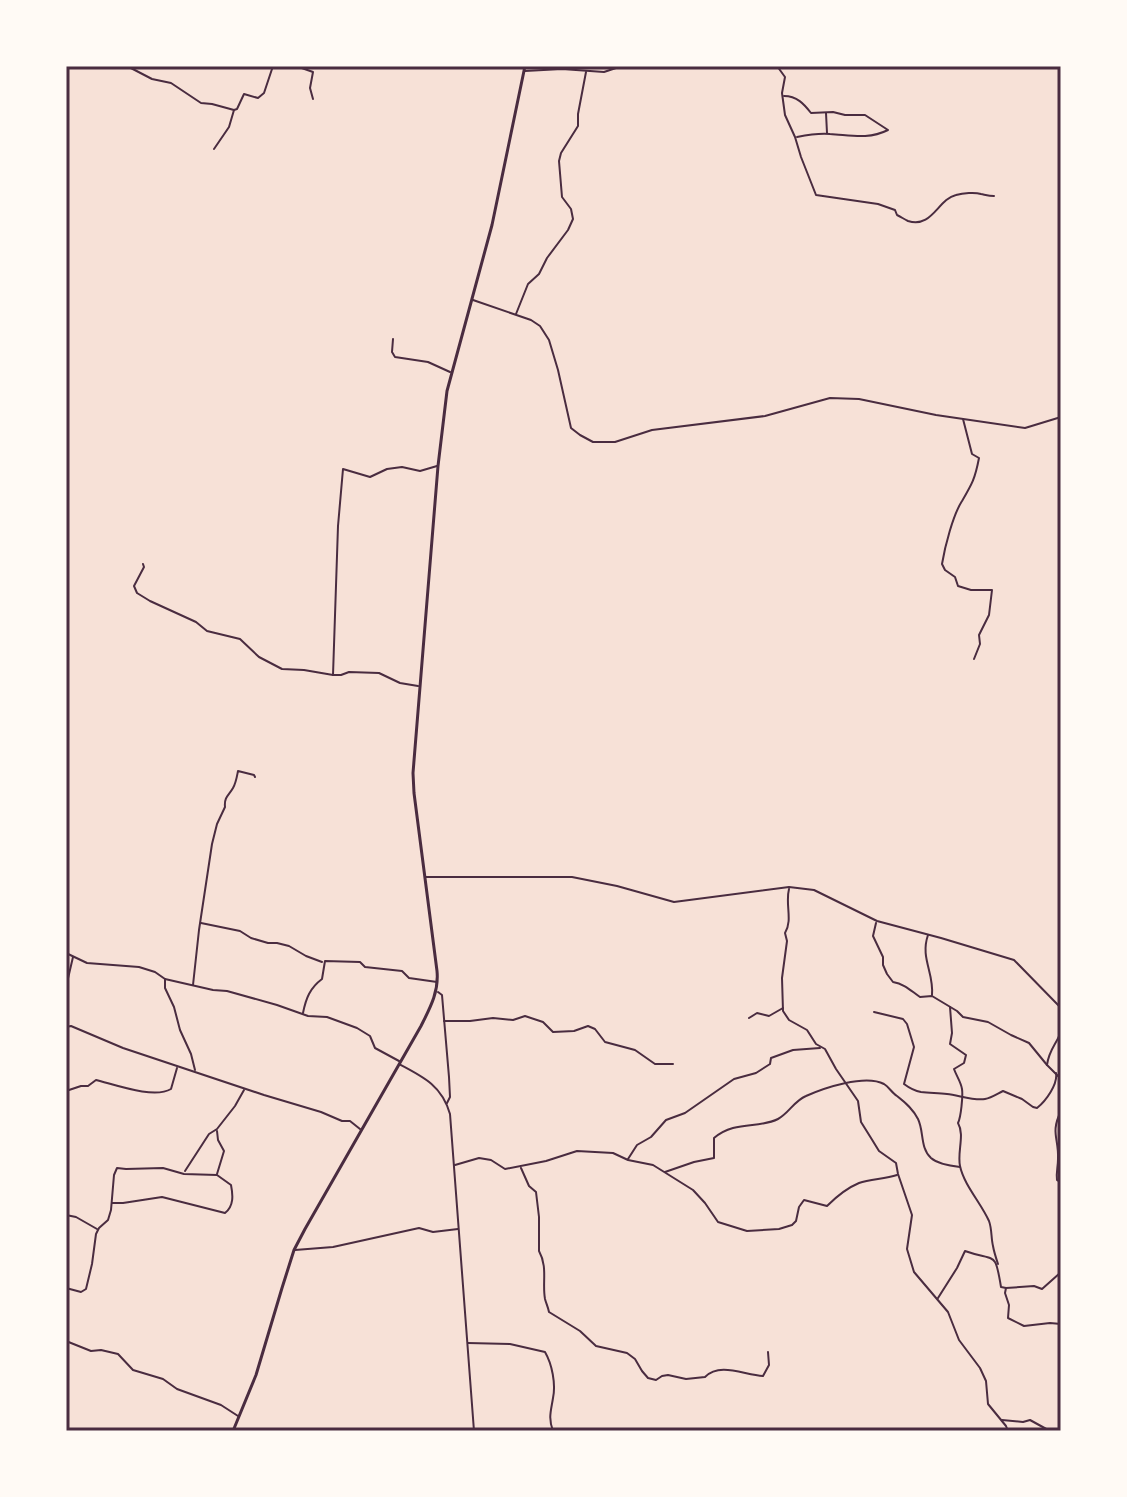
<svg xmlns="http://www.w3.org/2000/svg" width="1127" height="1497" font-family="'Archivo Narrow',sans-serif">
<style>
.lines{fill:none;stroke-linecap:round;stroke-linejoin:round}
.minor{stroke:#4a2c40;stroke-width:2}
.tertiary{stroke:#4a2c40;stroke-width:2}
.primary{stroke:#4a2c40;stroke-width:3}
.neatline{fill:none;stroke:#4a2c40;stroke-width:3}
</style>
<rect width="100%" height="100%" fill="#f7e1d7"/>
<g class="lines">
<!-- minor -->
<g class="minor">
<polyline points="127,66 152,79 171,83 201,103 212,104 234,110"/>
<polyline points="296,66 313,72 310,88 313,99"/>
<path d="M777,66l8,11 -3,16 3,22 10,22 6,20 15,38 62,9 17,6 2,5c4,2 7,4 11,6 24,8 30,-22 48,-26 7,-2 19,-3 25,-1 5,1 8,2 13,2"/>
<polyline points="525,71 562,69 604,72 622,66"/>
<path d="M784,96c13,0 20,8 27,17l22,-1 12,3h20l23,15c-20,10 -38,5 -58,4 -11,-1 -23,1 -33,3"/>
<polyline points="826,113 827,133"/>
<polyline points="214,149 229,127 234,110 237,109 244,94 258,98 264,93 273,66"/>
<polyline points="473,300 531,320 540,326 549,340 558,370 571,428 580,435 593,442 615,442 652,430 765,416 830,398 859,399 936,415 1025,428 1061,417"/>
<polyline points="516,314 528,284 539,274 547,258 568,230 573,219 571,209 562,197 559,161 561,153 578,126 578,114 586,72"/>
<polyline points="393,339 392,352 395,357 428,362 450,372"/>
<path d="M963,419l9,35 7,4c-4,21 -7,26 -17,43 -9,14 -17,45 -20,63l3,6 10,7 3,9 13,4h21l-3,25 -10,20 1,9 -6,15"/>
<polyline points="143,564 144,567 134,586 137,593 150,601 196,622 207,631 240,639 259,657 282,669 304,670 333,675 341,675 349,672 379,673 400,683 418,686"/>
<polyline points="333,675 338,526 343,469 370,477 387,469 402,467 420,471 437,466"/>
<polyline points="426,877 572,877 617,886 674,902 789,887 814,890 877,921 941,938 1014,960 1061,1008"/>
<path d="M789,889c-4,15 4,31 -4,44l2,8 -5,37 1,33 6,9 18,10 9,14 9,5 11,20 22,32 3,21 10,16 8,13 17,12 2,11 14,41 -5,34 7,23 34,40 11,28 21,28 6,13 2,23 18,22 2,5"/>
<polyline points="201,923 240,931 251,938 268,943 277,943 289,946 306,956 322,962"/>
<path d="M876,923l-3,13 10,21v8l4,9 6,8c12,2 18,9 27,15l12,-1 25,15 6,6 25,5 23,13 18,8 18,22"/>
<path d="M928,935c-8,23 6,37 4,60"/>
<polyline points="66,953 87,963 139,967 155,972 165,979 213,990 227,991 277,1005 308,1016 327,1017 357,1028 370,1036 375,1048 399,1061"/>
<polyline points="165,979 165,988 174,1007 180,1030 191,1054 195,1070"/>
<path d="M193,985l6,-55 13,-86 5,-20 8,-17c-1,-10 4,-12 8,-19 3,-5 4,-12 5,-17l16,4 1,2"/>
<polyline points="66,987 73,957"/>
<polyline points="438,992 442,995 449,1077 450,1097 447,1103"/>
<path d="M950,1007l2,26 -2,11 16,11 -2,8 -10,6c2,6 7,13 8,20 1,7 -1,28 -4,34 7,12 -1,29 2,43 4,19 21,37 29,55 3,8 2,17 4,25 1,6 3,12 5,18"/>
<path d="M874,1012l29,7 4,5 7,23 -10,37c4,3 11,7 17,8 9,1 17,1 26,2 11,1 27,7 38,5 6,-1 12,-5 18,-8l19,8 11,8 4,1c9,-7 21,-24 19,-35"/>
<path d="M303,1013c3,-15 7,-25 19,-34l3,-18 35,1 5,5 37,4 7,7 28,4"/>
<polyline points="749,1018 757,1013 769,1016 783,1008"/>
<polyline points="444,1021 470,1021 493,1018 513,1020 525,1016 543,1022 553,1032 574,1031 588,1026 595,1029 605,1042 635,1050 655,1064 673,1064"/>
<polyline points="66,1027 71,1026 123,1048 264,1095 321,1112 342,1121 350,1121 360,1129"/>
<path d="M1061,1031c-4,13 -12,18 -14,34l14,14"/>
<path d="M66,1091l15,-5h7l8,-6c20,5 58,19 75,9l6,-21"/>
<path d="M1061,1111c-11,22 -2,27 -3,48 0,8 -2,13 -1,21l4,2"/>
<polyline points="628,1159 637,1145 651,1137 666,1120 685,1113 734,1079 756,1073 770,1064 771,1058 793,1050 820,1048"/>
<path d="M455,1165l24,-7 12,2 14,9 41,-8 31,-10 36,2 15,7 25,5 40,25 12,13 13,19 29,9 32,-2 13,-4 4,-4 3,-14 5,-7 23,6c9,-9 20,-18 32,-23 11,-4 25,-4 38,-8"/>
<path d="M521,1168l8,18 7,6 3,25v34c9,16 3,32 6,48 1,4 3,8 4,13l31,19 16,15 31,7 8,6 7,12 6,7 8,2 6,-4 6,-1 18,4 19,-2c15,-15 39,-2 58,-1l6,-11 -1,-13"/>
<polyline points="185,1171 209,1134 217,1129 235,1106 244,1090"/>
<path d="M665,1172l29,-10 20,-4v-20c21,-18 45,-9 64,-19 11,-6 16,-18 28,-23 18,-8 59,-22 78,-12 5,3 8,9 13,12 9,7 16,13 21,23 6,12 2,29 13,39 7,6 20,8 29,9"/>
<polyline points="217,1174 224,1151 218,1140 217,1131"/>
<polyline points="66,1215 76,1217 97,1229"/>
<polyline points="295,1250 333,1247 419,1228 433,1232 458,1229"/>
<path d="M66,1288l15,4 5,-3 6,-25 4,-30 3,-6 9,-8 3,-10 3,-35 3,-7 9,1 37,-1 21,6 33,1 14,10c2,10 3,21 -6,28l-63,-16 -39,6h-11"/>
<polyline points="1006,1288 1005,1293 1009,1305 1008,1318 1024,1326 1050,1323 1061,1324"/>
<path d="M938,1298l19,-30 8,-17c31,11 30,-1 36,36l5,1 28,-2 8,3 18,-16 1,-3"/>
<polyline points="66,1341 91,1351 101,1350 118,1354 133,1370 163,1379 177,1389 221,1405 238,1416"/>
<path d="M468,1343l42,1 35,8c7,12 11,32 8,46 -2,13 -5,20 0,33"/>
<polyline points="1002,1420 1023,1422 1030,1420 1050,1431"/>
<polyline points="1057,1431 1061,1428"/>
</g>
<!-- tertiary -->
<path class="tertiary" d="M399,1064c25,13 43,22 51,50l24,317"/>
<!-- primary -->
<path class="primary" d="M233,1431l23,-56 26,-87 12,-38 11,-21 116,-203c9,-18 18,-34 16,-55l-23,-178 -1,-20 25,-307 9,-75 45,-166 33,-159"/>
</g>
<!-- border -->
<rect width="1127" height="1497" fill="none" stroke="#fffaf5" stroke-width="136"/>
<rect x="68" y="68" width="991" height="1361" class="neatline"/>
</svg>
